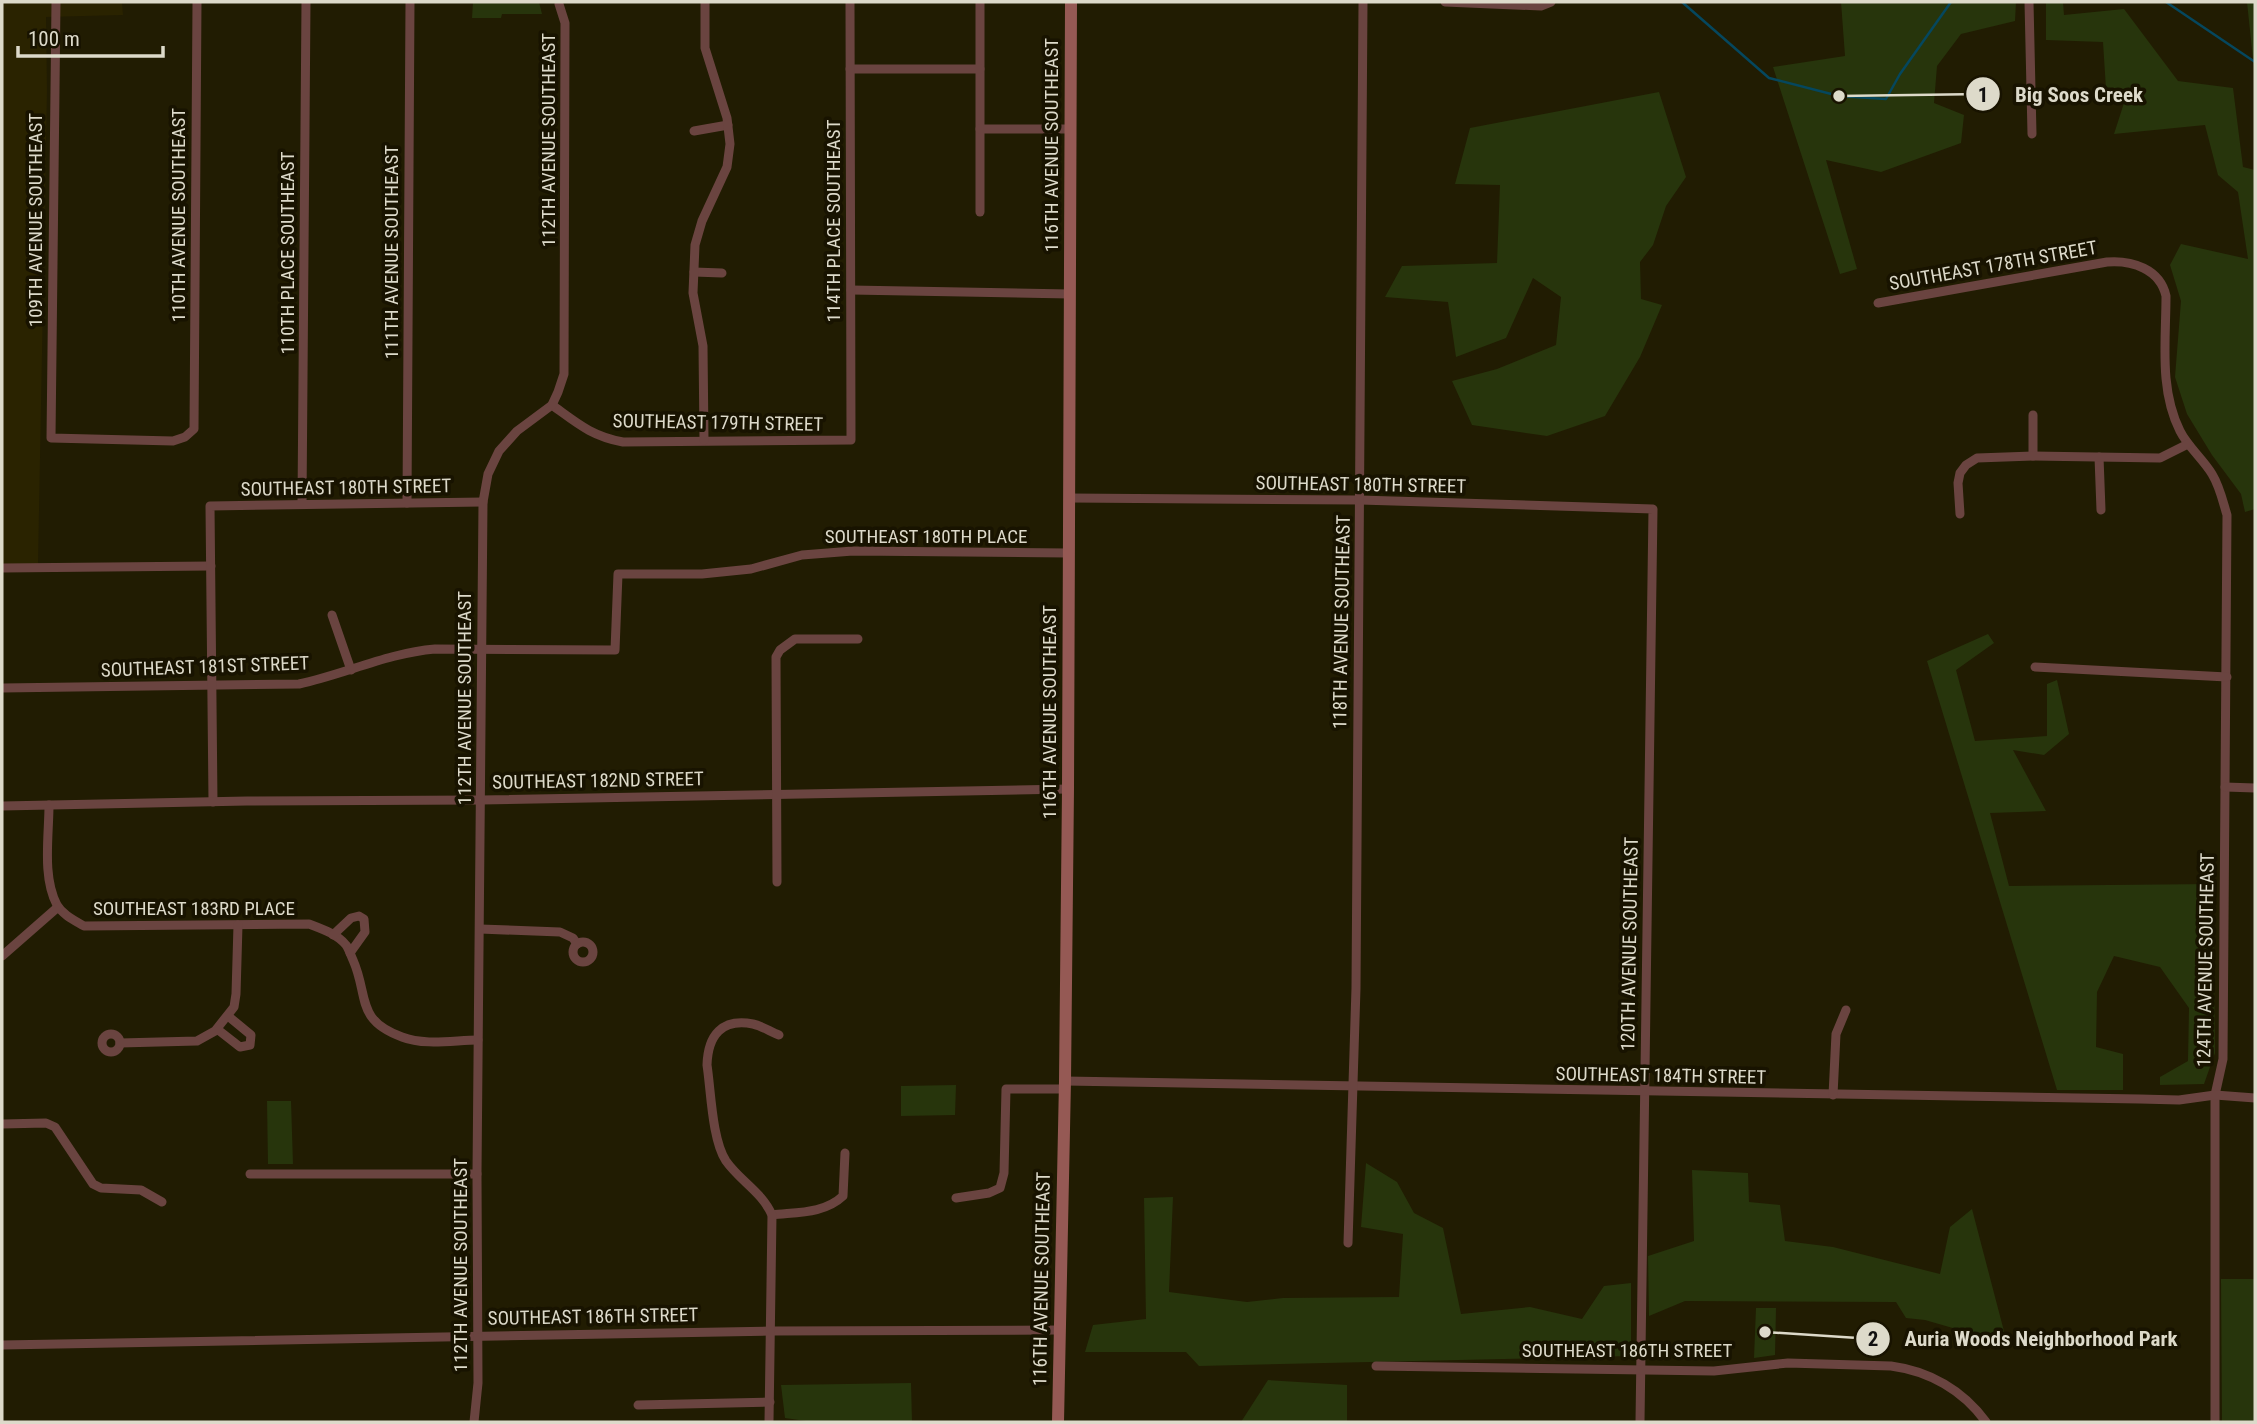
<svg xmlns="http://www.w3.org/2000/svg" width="2257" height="1424" font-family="'Roboto Condensed',sans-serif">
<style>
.built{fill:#2a2300}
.green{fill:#27350c}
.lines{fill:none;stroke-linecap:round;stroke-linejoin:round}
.stream{stroke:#05475e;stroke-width:2.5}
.street{stroke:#6a4440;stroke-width:9}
.secondary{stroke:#955954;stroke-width:12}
.labels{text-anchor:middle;stroke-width:7;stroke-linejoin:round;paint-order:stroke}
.street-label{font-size:19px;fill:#dddaca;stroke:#181300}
.leader{fill:none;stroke:#dddaca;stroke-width:2.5}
.callout-dot{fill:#dddaca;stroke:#181300;stroke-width:2.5}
.mark-label{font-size:21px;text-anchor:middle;font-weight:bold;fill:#111}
.callout-label{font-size:21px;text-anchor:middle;font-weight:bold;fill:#dddaca;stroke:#181300;stroke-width:7;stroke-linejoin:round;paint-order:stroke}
</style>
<rect width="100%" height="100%" fill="#211c02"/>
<!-- built -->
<polygon class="built" points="2,2 122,2 123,15 46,17 47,90 38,564 2,564"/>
<!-- green -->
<g class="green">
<polygon points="473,2 539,2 542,14 502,14 501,18 472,18"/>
<polygon points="1841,2 2016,2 2015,21 1961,34 1937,66 1934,103 1964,115 1961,143 1881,172 1826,160 1857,269 1840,274 1773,67 1845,56"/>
<polygon points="2046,2 2063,2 2064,15 2124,9 2178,81 2233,88 2243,167 2255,170 2255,509 2245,512 2241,494 2212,455 2187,414 2175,377 2181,301 2170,265 2181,244 2248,259 2238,192 2218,175 2205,125 2114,134 2124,103 2106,89 2103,42 2046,40"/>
<polygon points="2247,2 2255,2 2255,78"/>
<polygon points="1659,92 1686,177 1666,206 1653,245 1640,262 1641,299 1662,305 1640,357 1605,416 1547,436 1472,425 1452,381 1497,369 1556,345 1561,297 1533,278 1506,338 1456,357 1448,302 1385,297 1402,266 1497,263 1500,185 1455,184 1470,128"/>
<polygon points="1988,634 1994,643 1956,670 1975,741 2047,736 2047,684 2057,680 2069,734 2044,755 2013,750 2046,811 1990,813 2009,886 2213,884 2215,1053 2204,1084 2160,1085 2160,1077 2188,1061 2189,1008 2160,967 2114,956 2097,992 2096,1047 2123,1054 2123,1090 2057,1090 1927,661"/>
<polygon points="956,1085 955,1115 901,1116 901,1086"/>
<polygon points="267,1101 291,1101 293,1164 268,1164"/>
<polygon points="1366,1163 1397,1182 1414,1213 1443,1228 1461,1314 1530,1307 1582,1319 1604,1286 1631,1283 1631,1356 1199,1366 1186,1352 1085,1352 1093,1325 1146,1319 1144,1198 1173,1197 1169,1292 1247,1302 1283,1298 1399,1297 1403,1234 1361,1227"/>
<polygon points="1692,1170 1748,1173 1749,1202 1780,1205 1785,1241 1833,1247 1940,1274 1950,1227 1972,1209 2005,1335 1977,1335 1925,1320 1906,1318 1896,1302 1685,1301 1649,1316 1648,1256 1694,1241"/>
<polygon points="2221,1279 2255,1279 2255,1422 2222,1422"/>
<polygon points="1756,1308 1776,1308 1775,1355 1754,1358"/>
<polygon points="1268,1380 1347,1385 1347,1422 1241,1422"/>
<polygon points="911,1383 912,1422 813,1422 785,1418 781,1385"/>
</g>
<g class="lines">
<!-- stream -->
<g class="stream">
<polyline points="1682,2 1769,78 1839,96 1886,99 1900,74 1951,2"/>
<polyline points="2166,2 2255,62"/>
</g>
<!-- street -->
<g class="street">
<polyline points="56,2 51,438 173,441 185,437 194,429 197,2"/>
<polyline points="980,2 980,212"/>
<polyline points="1445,2 1541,6 1551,2"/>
<polyline points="2029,2 2032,134"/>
<polyline points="850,69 980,69"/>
<polyline points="980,129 1071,129"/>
<polyline points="694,131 728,125"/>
<polyline points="694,272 722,273"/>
<polyline points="851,290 1070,294"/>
<path d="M1878,303l229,-41c25,-2 53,7 59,34 0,45 -7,93 14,135 8,16 23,28 32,43 8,13 11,28 15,41l-4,544 -8,36v327"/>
<path d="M552,405c25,18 39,31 71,37l228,-2 -1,-438"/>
<polyline points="2033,415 2033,456"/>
<polyline points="704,440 703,346 693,293 695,245 702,221 727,167 730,144 727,118 705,48 705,2"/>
<polyline points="2099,457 2101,510"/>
<polyline points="1069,498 1360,500 1653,509 1640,1422"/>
<polyline points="407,503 410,2"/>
<polyline points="302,504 306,2"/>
<polyline points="1960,514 1958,483 1960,473 1966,465 1977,458 2033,456 2160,458 2188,444"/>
<polyline points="2,568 211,566"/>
<polyline points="332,615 351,670"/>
<polyline points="2035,667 2227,677"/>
<path d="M2,688l297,-4c46,-10 89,-31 136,-35l180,1 3,-76h84l49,-5 51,-14 51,-4 215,2"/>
<polyline points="2225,787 2255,788"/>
<polyline points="213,802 210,506 483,502"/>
<path d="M49,805c0,31 -7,72 8,100 6,10 17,15 27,21l225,-2c13,5 28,10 37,21 3,4 5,11 7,15 16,36 2,60 49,77 23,9 53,3 76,3"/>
<polyline points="2,806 247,801 481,800 1068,789"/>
<polyline points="777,882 776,657 780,650 795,639 858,639"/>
<polyline points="480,929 560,932 573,938 577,944"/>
<polyline points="333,935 351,918 359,916 364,919 365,932 350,953"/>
<circle cx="583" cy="952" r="10"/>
<polyline points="2,956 58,907"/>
<polyline points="217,1029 240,1047 250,1045 251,1035 228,1016"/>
<circle cx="111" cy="1043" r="9"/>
<polyline points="120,1043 197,1041 215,1031 234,1007 236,994 238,925"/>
<polyline points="1065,1081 2140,1099 2179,1100 2215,1095 2255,1098"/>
<polyline points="1833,1095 1836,1034 1846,1010"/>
<polyline points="2,1124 46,1123 55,1127 93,1184 101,1188 141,1190 162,1202"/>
<polyline points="250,1174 477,1174"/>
<polyline points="956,1198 989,1193 1000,1188 1004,1173 1006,1089 1065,1089"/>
<path d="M772,1215c24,-3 52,-1 71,-19l2,-43"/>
<polyline points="1348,1243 1356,988 1363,2"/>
<polyline points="2,1345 771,1331 1059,1330"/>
<path d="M1376,1366l338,5 74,-8 103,3c38,5 72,24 95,56"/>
<polyline points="638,1405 770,1402"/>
<polyline points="474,1422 478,1383 477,1174 483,502 488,474 499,451 517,431 552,405 558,392 564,374 565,23 559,4"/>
<path d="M769,1422l3,-207c-10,-23 -32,-34 -46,-54 -14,-21 -15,-70 -19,-96 1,-30 15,-47 46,-41 9,2 18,8 26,11"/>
</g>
<!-- secondary -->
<polyline class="secondary" points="1058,1422 1065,1081 1068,789 1071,2"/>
</g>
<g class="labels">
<!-- street labels -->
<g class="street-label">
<text transform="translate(548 140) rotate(-90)" y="7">112TH AVENUE SOUTHEAST</text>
<text transform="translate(1051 145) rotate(-90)" y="7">116TH AVENUE SOUTHEAST</text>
<text transform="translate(178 215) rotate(-90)" y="7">110TH AVENUE SOUTHEAST</text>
<text transform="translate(35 220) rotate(-90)" y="7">109TH AVENUE SOUTHEAST</text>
<text transform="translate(833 221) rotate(-90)" y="7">114TH PLACE SOUTHEAST</text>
<text transform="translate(391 252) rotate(-90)" y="7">111TH AVENUE SOUTHEAST</text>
<text transform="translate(287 253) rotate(-90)" y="7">110TH PLACE SOUTHEAST</text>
<text transform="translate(1993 265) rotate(-10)" y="7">SOUTHEAST 178TH STREET</text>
<text transform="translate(718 422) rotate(1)" y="7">SOUTHEAST 179TH STREET</text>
<text transform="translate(1361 484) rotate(1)" y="7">SOUTHEAST 180TH STREET</text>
<text transform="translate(346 487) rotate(-1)" y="7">SOUTHEAST 180TH STREET</text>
<text x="926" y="543">SOUTHEAST 180TH PLACE</text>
<text transform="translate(1341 622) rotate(-89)" y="7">118TH AVENUE SOUTHEAST</text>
<text transform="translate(205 666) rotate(-2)" y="7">SOUTHEAST 181ST STREET</text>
<text transform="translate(464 698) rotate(-90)" y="7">112TH AVENUE SOUTHEAST</text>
<text transform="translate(1049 712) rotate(-90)" y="7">116TH AVENUE SOUTHEAST</text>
<text transform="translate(598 780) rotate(-1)" y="7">SOUTHEAST 182ND STREET</text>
<text x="194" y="915">SOUTHEAST 183RD PLACE</text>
<text transform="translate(1629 944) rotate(-89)" y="7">120TH AVENUE SOUTHEAST</text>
<text transform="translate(2205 960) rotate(-89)" y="7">124TH AVENUE SOUTHEAST</text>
<text transform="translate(1661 1075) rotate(1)" y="7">SOUTHEAST 184TH STREET</text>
<text transform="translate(460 1265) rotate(-90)" y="7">112TH AVENUE SOUTHEAST</text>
<text transform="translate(1041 1279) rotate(-89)" y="7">116TH AVENUE SOUTHEAST</text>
<text transform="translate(593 1316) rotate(-1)" y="7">SOUTHEAST 186TH STREET</text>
<text x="1627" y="1357">SOUTHEAST 186TH STREET</text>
</g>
</g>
<!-- callouts -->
<path class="leader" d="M1839 96L1983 94M1765 1332L1873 1339"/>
<g class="callout-dot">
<circle cx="1839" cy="96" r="7"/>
<circle cx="1765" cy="1332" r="7"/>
<circle cx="1983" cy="94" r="18"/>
<circle cx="1873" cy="1339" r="18"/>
</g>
<g class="mark-label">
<text x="1983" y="102">1</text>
<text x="1873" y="1346">2</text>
</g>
<g class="callout-label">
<text x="2079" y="102">Big Soos Creek</text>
<text x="2041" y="1346">Auria Woods Neighborhood Park</text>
</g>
<!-- border -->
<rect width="2257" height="1424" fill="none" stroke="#dddaca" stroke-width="7"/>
<!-- scale -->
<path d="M18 46v10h145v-10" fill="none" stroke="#dddaca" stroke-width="3.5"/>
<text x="28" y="46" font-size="21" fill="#dddaca" stroke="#181300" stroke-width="5" paint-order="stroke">100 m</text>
</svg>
